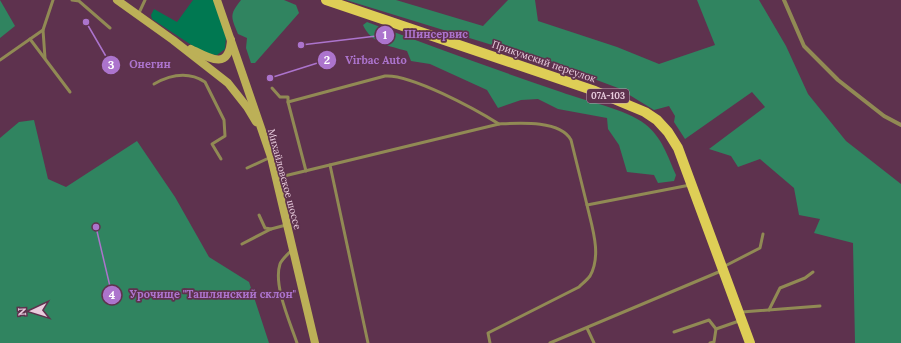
<svg xmlns="http://www.w3.org/2000/svg" width="901" height="343" font-family="Lora,serif">
<style>
.green{fill:#007851}
.forest{fill:#308460}
.lines{fill:none;stroke-linecap:round;stroke-linejoin:round}
.lane{stroke:#918a54;stroke-width:3}
.street{stroke:#918a54;stroke-width:4}
.secondary{stroke:#bcb057;stroke-width:8}
.primary{stroke:#dece56;stroke-width:10}
.labels{text-anchor:middle;stroke-width:3.5;stroke-linejoin:round;paint-order:stroke}
.shield{fill:#5e324e;stroke:#bf9eb3;stroke-width:1}
.shield-label{font-size:9px;font-weight:bold;fill:#e9cdde}
.street-label{font-size:10px;fill:#e9cdde;stroke:#5e324e}
.leader{fill:none;stroke:#ac74cd;stroke-width:1.5}
.callout-dot{fill:#ac74cd;stroke:#5e324e;stroke-width:1.5}
.mark-label{font-size:12px;text-anchor:middle;font-weight:bold;fill:#fff}
.callout-label{font-size:11px;text-anchor:middle;font-weight:bold;fill:#ac74cd;stroke:#5e324e;stroke-width:3.5;stroke-linejoin:round;paint-order:stroke}
</style>
<rect width="100%" height="100%" fill="#5e324e"/>
<!-- green -->
<polygon class="green" points="193,0 214,0 226,37 225,49 217,55 205,54 152,19 151,15 154,9 177,22"/>
<!-- forest -->
<g class="forest">
<polygon points="0,0 15,26 0,38"/>
<path d="M241,0h43l12,5 3,8 -44,50h-4l-5,-15 1,-10 -9,-4c-7,-17 -9,-19 3,-34z"/>
<polygon points="346,0 396,0 483,26 508,0 535,0 538,21 617,47 659,64 715,45 697,0 759,0 786,46 808,94 846,141 901,184 901,343 855,343 853,243 814,233 820,219 799,215 794,188 760,159 738,167 731,156 709,149 765,107 752,92 685,139 674,122 675,116 669,106 654,110 618,88 554,64"/>
<path d="M367,22c64,24 129,48 194,70 24,9 65,17 84,32 17,13 23,33 31,51l-2,6 -16,2 -4,-8 -27,-3 -8,-27 -11,-16 -1,-11 -49,-9 -20,-10 -17,1 -23,8 -11,-18 -57,-26 -19,-3 -4,-10c-18,-5 -36,-8 -44,-26z"/>
<polygon points="34,120 48,179 66,187 137,141 175,197 209,257 249,282 269,343 0,343 0,138 19,122"/>
</g>
<g class="lines">
<!-- lane -->
<g class="lane">
<polyline points="72,0 79,1 110,28"/>
<polyline points="138,15 145,0"/>
<polyline points="43,30 45,58"/>
<polyline points="30,39 70,92"/>
<polyline points="0,60 43,30 53,0"/>
<path d="M154,84c16,-9 34,-13 51,-2l19,38 1,16 -13,8 9,15"/>
<polyline points="272,88 280,97 288,97 288,102"/>
<polyline points="330,165 368,343"/>
<polyline points="247,168 271,157"/>
<path d="M306,171l-18,-69 97,-26c26,-2 90,33 114,48"/>
<path d="M276,178l223,-54c20,-1 61,-4 72,16l16,65 103,-20"/>
<polyline points="259,215 265,228 271,229"/>
<polyline points="242,244 271,229 286,225"/>
<path d="M292,250c-4,4 -10,9 -12,14 -7,21 10,58 17,79"/>
<polyline points="723,267 760,248 763,234"/>
<polyline points="769,310 780,288 805,278 813,272"/>
<polyline points="742,312 820,306"/>
<polyline points="587,328 594,343"/>
<polyline points="674,332 709,320 716,329"/>
<path d="M490,343l-2,-10 91,-46c3,-3 8,-7 11,-11 12,-21 2,-49 -3,-71"/>
<polyline points="550,343 721,271"/>
<polyline points="710,343 714,342 716,329 739,321"/>
</g>
<!-- street -->
<polyline class="street" points="784,0 804,46 838,80 884,116 901,125"/>
<!-- secondary -->
<g class="secondary">
<polyline points="117,0 173,40 228,83 247,107 256,122"/>
<polyline points="217,0 271,157 315,343"/>
<path d="M191,49c18,9 38,22 40,-9"/>
</g>
<!-- primary -->
<polyline class="primary" points="326,0 595,91 621,102 645,112 657,120 668,132 678,148 750,343"/>
</g>
<g class="labels">
<!-- shield labels -->
<rect class="shield" x="587" y="89" width="42" height="14" rx="3"/>
<g class="shield-label">
<text x="608" y="99">07А-103</text>
</g>
<!-- street labels -->
<g class="street-label">
<text transform="translate(544 61) rotate(19)" y="4">Прикумский переулок</text>
<text transform="translate(285 179) rotate(75)" y="4">Михайловское шоссе</text>
</g>
</g>
<!-- callouts -->
<path class="leader" d="M301 45L385 35M270 78L327 60M86 22L111 65M96 227L112 295"/>
<g class="callout-dot">
<circle cx="301" cy="45" r="4"/>
<circle cx="270" cy="78" r="4"/>
<circle cx="86" cy="22" r="4"/>
<circle cx="96" cy="227" r="4"/>
<circle cx="385" cy="35" r="10"/>
<circle cx="327" cy="60" r="10"/>
<circle cx="111" cy="65" r="10"/>
<circle cx="112" cy="295" r="10"/>
</g>
<g class="mark-label">
<text x="385" y="39">1</text>
<text x="327" y="64">2</text>
<text x="111" y="69">3</text>
<text x="112" y="299">4</text>
</g>
<g class="callout-label">
<text x="436" y="38">Шинсервис</text>
<text x="376" y="64">Virbac Auto</text>
<text x="150" y="68">Онегин</text>
<text x="213" y="298">Урочище "Ташлянский склон"</text>
</g>
<!-- north arrow -->
<g transform="translate(32 311) rotate(266)" stroke="#5e324e" stroke-width="3" paint-order="stroke">
<path d="M0-3L7 15L0 10L-7 15Z" fill="#e9cdde"/>
<text y="-6" font-size="11" font-weight="bold" text-anchor="middle" fill="#e9cdde">N</text>
</g>
</svg>
